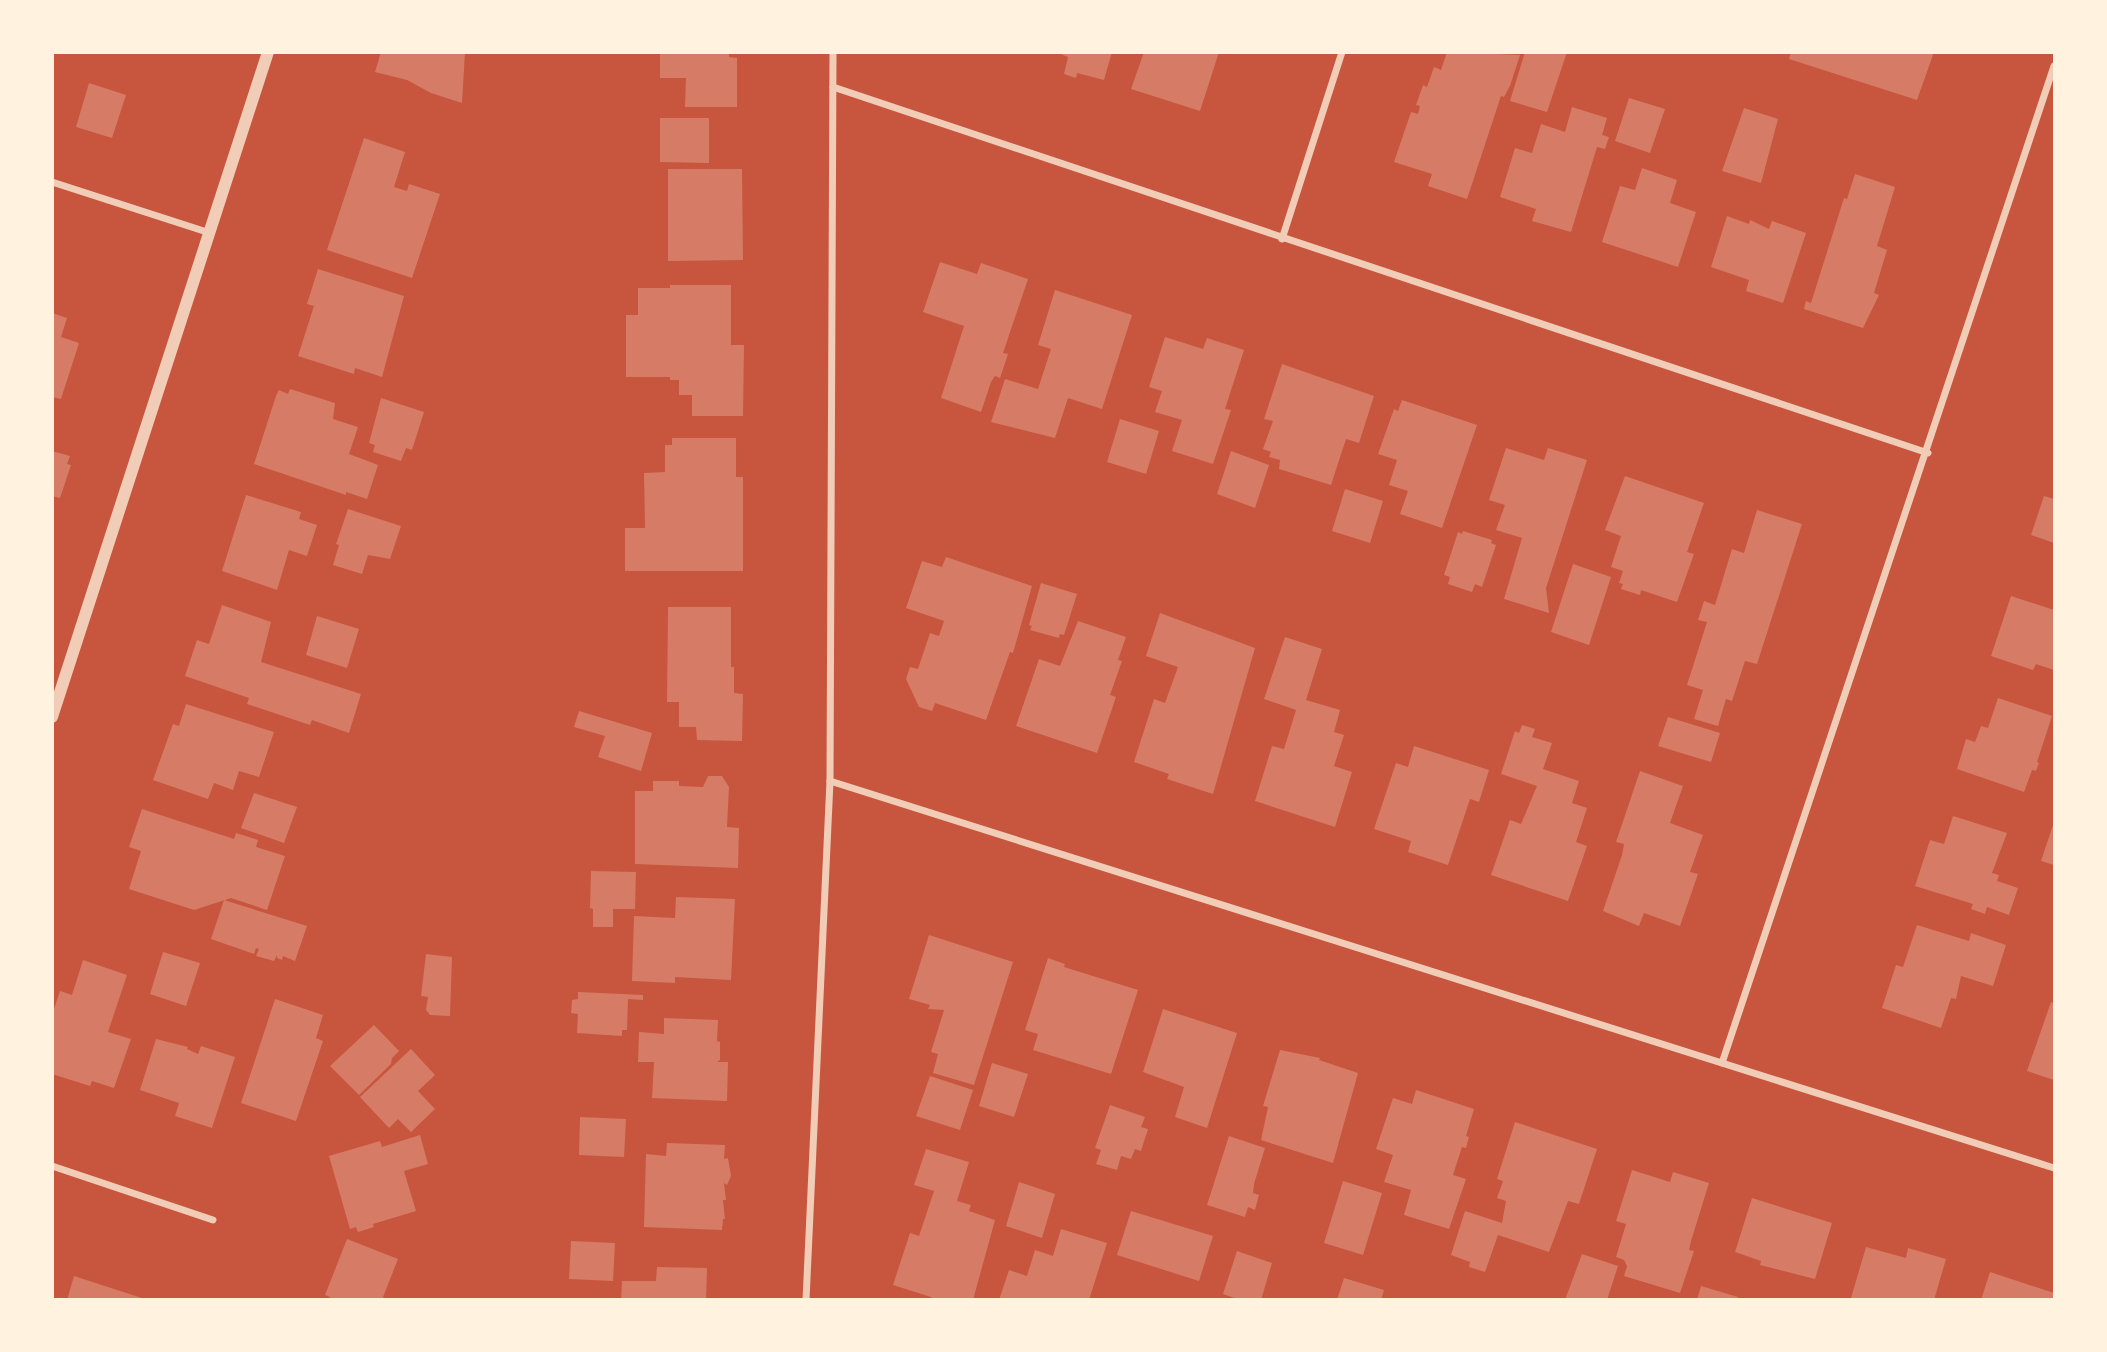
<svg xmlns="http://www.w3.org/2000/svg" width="2107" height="1352" font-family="Inter,sans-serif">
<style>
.building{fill:#d67c66}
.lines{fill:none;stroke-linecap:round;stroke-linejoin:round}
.minor{stroke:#f1ccb7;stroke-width:7}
.tertiary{stroke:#f1ccb7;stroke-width:12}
</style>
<rect width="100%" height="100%" fill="#c8553d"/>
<!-- building -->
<g class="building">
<polygon points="381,52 465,52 462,103 431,93 407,80 375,72"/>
<polygon points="660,52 729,52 729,57 737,58 737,107 685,107 686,78 660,78"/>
<polygon points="1056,52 1112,52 1104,80 1077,73 1076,78 1064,74 1068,57"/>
<polygon points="1144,52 1219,52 1200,111 1131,89"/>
<polygon points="1447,52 1520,55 1510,86 1504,97 1501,96 1467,199 1428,186 1432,174 1394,162 1411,112 1418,114 1420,106 1416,105 1423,85 1427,87 1434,67 1441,70"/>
<polygon points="1525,52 1567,52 1547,112 1510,101"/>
<polygon points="1791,52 1934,52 1917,100 1789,59"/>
<polygon points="89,83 126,95 112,138 76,127"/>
<polygon points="1629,98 1665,109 1650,153 1615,141"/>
<polygon points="1572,107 1607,118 1602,135 1609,137 1605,149 1597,147 1571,232 1532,221 1536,209 1500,197 1515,148 1532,153 1541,124 1565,132"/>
<polygon points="1744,108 1778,119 1761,183 1722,171"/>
<polygon points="660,118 709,118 709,163 660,162"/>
<polygon points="364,138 405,152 394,187 407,191 409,184 440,194 412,278 327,250"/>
<polygon points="1642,168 1677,180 1670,203 1696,212 1678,267 1602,242 1620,186 1635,190"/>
<polygon points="668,169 742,169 743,260 668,261"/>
<polygon points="1855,174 1895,187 1877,246 1887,250 1874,293 1879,295 1863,328 1804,309 1806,301 1811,303 1844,198 1847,199"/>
<polygon points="1727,216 1749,224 1750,220 1769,229 1772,221 1806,233 1783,303 1746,291 1749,280 1711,267"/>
<polygon points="940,262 977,274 981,263 1028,279 1003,353 1008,354 1000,378 995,376 991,382 981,412 941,398 964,326 923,312"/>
<polygon points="318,269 404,296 382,377 355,368 354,374 298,356 314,306 307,304"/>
<polygon points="670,285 731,285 731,345 744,345 743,416 692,416 692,395 679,395 679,380 670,380 670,377 626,377 626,315 638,315 638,288 670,288"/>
<polygon points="1055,290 1132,315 1102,409 1068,398 1055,438 991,422 1005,379 1038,389 1051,349 1038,345"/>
<polygon points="52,313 67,318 61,337 79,343 61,399 52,397"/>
<polygon points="1165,337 1203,349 1207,338 1244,350 1225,409 1231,410 1213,464 1172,451 1182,420 1155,412 1162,391 1149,387"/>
<polygon points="1282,364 1374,396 1359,443 1346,439 1331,485 1279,469 1280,460 1269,457 1271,452 1263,449 1273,421 1264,419"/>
<polygon points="290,389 335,403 333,419 358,427 349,454 378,465 367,499 346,492 346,495 254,464 276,396 279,390 288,394"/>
<polygon points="381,398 424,412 412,450 406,448 401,461 373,452 375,445 369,443"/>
<polygon points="1402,400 1477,425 1442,528 1400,514 1408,491 1389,485 1397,460 1378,454 1394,409 1398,411"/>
<polygon points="1120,419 1159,431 1146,474 1107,462"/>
<polygon points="672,438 736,438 736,477 743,477 743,571 625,571 625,528 645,528 644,473 665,472 665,445 672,445"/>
<polygon points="1506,448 1544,460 1548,448 1587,460 1546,588 1549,613 1504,599 1522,538 1496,530 1505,505 1489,500"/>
<polygon points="52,451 70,456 67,464 71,465 60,498 52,496"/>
<polygon points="1231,451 1269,465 1255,508 1217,494"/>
<polygon points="1625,476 1704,503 1687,552 1694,554 1677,602 1641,590 1640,595 1621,589 1623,584 1619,583 1623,571 1611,567 1621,536 1605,530"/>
<polygon points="1345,489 1383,501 1370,543 1332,531"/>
<polygon points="246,495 301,512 299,519 317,525 307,556 289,550 277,590 222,571"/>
<polygon points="2044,496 2054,499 2054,543 2031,535"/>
<polygon points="348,509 401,526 390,559 368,555 362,574 333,565 339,545 336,544"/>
<polygon points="1757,510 1802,524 1757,664 1745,661 1732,701 1726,699 1718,726 1694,719 1703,690 1687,685 1707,622 1698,620 1704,601 1715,605 1732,549 1744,553"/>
<polygon points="1463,531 1492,540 1491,543 1496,545 1482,587 1475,584 1472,592 1448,584 1450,577 1444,575 1458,532 1462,534"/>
<polygon points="946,557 1032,586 1013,653 1010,652 986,720 935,703 932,711 919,707 906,679 910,667 918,669 930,633 939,636 944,621 906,608 922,561 942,567"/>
<polygon points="1573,564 1611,577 1589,645 1551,632"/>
<polygon points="1041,583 1077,594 1064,635 1060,634 1059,638 1030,630 1032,626 1029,625"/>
<polygon points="2011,596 2054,610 2054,670 2036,664 2033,670 1991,656"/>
<polygon points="222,605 271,622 261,662 361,694 349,733 312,720 310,725 247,704 249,698 185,676 197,640 209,644"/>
<polygon points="668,607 731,607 731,667 734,667 734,693 743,694 742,741 697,740 696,727 679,727 679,702 667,702"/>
<polygon points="1160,613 1255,648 1213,794 1167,779 1169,774 1134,762 1154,699 1165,703 1178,667 1146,656"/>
<polygon points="317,616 359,629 347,668 306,655"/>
<polygon points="1078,621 1126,637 1118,660 1122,661 1110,695 1116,697 1097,753 1016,726 1039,659 1060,666"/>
<polygon points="1285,637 1322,649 1306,700 1340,710 1334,732 1344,735 1334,766 1352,772 1335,827 1255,801 1272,746 1284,749 1296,710 1264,699"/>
<polygon points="1998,698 2052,716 2037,762 2039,763 2036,771 2032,770 2024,792 1957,769 1966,739 1975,742 1981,726 1988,728"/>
<polygon points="186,704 274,732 259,777 239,771 233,790 214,783 208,799 153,780 173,724 179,726"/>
<polygon points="579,711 652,733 641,771 598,757 605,736 574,727"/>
<polygon points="1668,717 1720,733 1711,762 1658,746"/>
<polygon points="1522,725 1535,729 1532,737 1552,743 1543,769 1579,781 1572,803 1587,808 1576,842 1587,846 1568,901 1491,875 1510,820 1521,824 1537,786 1501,774 1515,731 1519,733"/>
<polygon points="1414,746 1489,770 1479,802 1470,799 1448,865 1408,852 1411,841 1374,829 1396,763 1408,767"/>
<polygon points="1640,771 1683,786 1670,823 1703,835 1690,872 1698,874 1680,926 1644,913 1639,926 1603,911 1622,855 1624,844 1616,842"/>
<polygon points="708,776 722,776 729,787 727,827 739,828 738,868 635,864 635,791 653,791 653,781 679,781 679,786 703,787"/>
<polygon points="254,793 297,807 284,843 241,828"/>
<polygon points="142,809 234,839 236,833 258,840 256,847 285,856 267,910 231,898 194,910 129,889 141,851 129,847"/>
<polygon points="1953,816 2007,833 1992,873 1999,875 1997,881 2018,888 2009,915 1987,907 1985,914 1971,909 1973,904 1915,886 1930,840 1944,844"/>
<polygon points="2054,822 2054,865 2041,861"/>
<polygon points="591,871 636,872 635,909 613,909 613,927 593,927 593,909 590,908"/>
<polygon points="676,897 735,899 731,980 675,977 675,983 632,981 634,916 675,918"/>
<polygon points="224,900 307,926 295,961 283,956 282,960 277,958 277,955 274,961 256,956 259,949 256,948 254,954 211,939"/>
<polygon points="1917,925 1969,941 1971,933 2006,945 1993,986 1961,976 1956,999 1951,998 1941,1028 1882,1008 1896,965 1903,967"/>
<polygon points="929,935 1013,962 974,1085 933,1073 938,1054 931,1052 944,1010 928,1009 930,1005 909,999"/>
<polygon points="163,952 200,963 186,1006 150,994"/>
<polygon points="426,954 452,957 450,1016 430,1015 426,1010 428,997 421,996"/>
<polygon points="1048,958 1065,964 1064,967 1138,990 1111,1074 1033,1050 1038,1034 1025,1030"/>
<polygon points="83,960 127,975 108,1032 131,1039 114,1088 92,1081 90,1086 52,1074 52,1015 60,991 72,995"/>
<polygon points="578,992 643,995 643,1000 628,999 627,1030 622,1030 622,1036 577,1033 578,1014 571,1013 572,1000 578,999"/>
<polygon points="275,999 323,1015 316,1038 323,1041 296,1121 241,1103"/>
<polygon points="2051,1002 2054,1003 2054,1080 2027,1071"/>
<polygon points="1163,1009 1237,1033 1207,1128 1175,1117 1184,1087 1143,1072"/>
<polygon points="664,1018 718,1020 717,1041 720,1042 720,1060 717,1062 728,1062 727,1101 652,1098 654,1062 638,1062 639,1032 664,1034"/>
<polygon points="374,1025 399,1051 392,1058 391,1064 359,1095 330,1066"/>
<polygon points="156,1039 188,1047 187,1049 198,1054 201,1046 235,1057 212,1128 175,1116 179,1103 140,1090"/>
<polygon points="411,1049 435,1075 418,1091 435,1109 411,1132 398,1119 389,1128 360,1097"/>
<polygon points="1280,1050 1320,1058 1319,1060 1358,1073 1333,1163 1261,1140 1268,1107 1263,1106"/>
<polygon points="992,1063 1028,1074 1014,1117 979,1106"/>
<polygon points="930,1076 973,1090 960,1130 916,1116"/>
<polygon points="1416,1090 1474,1109 1466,1136 1469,1137 1466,1148 1462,1147 1453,1175 1466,1179 1449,1229 1404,1215 1411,1190 1384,1182 1393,1155 1376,1149 1393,1098 1412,1104"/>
<polygon points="1110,1105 1145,1117 1141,1127 1148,1129 1141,1151 1135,1149 1131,1159 1121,1156 1117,1170 1096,1164 1101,1150 1095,1148"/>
<polygon points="580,1117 626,1119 624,1157 579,1155"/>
<polygon points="1515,1122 1597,1149 1579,1204 1568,1201 1549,1252 1498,1235 1485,1272 1469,1267 1470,1262 1451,1255 1465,1211 1502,1223 1506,1201 1497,1198 1503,1181 1497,1179"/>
<polygon points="420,1135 428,1164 404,1171 416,1211 373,1224 374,1227 358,1232 356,1227 350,1229 329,1156 380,1141 382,1147"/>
<polygon points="1229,1136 1265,1148 1254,1184 1253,1193 1259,1195 1255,1210 1248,1207 1245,1217 1207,1205"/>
<polygon points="667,1143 725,1145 724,1159 728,1158 731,1176 727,1185 724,1183 726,1200 723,1200 725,1219 723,1219 722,1230 644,1227 646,1154 666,1156"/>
<polygon points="926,1149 969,1162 957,1201 971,1205 969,1211 995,1220 973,1300 930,1300 931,1297 893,1285 910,1233 919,1236 934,1191 914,1185"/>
<polygon points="1632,1170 1670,1182 1673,1172 1709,1183 1691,1241 1689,1250 1694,1251 1680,1293 1624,1276 1627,1266 1624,1260 1616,1257 1626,1224 1616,1221"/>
<polygon points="1343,1181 1382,1193 1363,1255 1324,1243"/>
<polygon points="1019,1182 1055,1194 1042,1238 1006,1226"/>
<polygon points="1752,1198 1832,1223 1815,1279 1760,1265 1761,1261 1735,1252"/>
<polygon points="1131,1211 1213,1236 1199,1281 1117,1255"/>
<polygon points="1061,1229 1107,1243 1089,1300 999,1300 1009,1270 1027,1276 1035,1250 1053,1256"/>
<polygon points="347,1239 398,1259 383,1297 388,1300 328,1300 330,1297 325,1295"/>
<polygon points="571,1241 615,1243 613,1281 569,1279"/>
<polygon points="1866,1247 1906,1258 1908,1248 1946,1259 1934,1300 1851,1298"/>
<polygon points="1237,1251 1272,1263 1261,1300 1240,1300 1223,1294"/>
<polygon points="1582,1254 1618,1266 1607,1300 1565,1300"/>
<polygon points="657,1267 707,1268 706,1300 621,1300 622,1281 656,1281"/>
<polygon points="1990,1272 2054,1293 2054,1300 1981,1300"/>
<polygon points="74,1276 145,1299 145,1300 67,1300"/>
<polygon points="1344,1278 1384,1290 1381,1300 1337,1300"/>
<polygon points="1701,1286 1738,1297 1737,1300 1697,1300"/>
</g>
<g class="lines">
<!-- minor -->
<g class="minor">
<polyline points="833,87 1928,453"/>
<polyline points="52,182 210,233"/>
<polyline points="1282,239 1342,52"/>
<polyline points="830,781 2054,1168"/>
<polyline points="1722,1063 2054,66"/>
<polyline points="52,1166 213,1220"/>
<polyline points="806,1300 830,781 833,52"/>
</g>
<!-- tertiary -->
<polyline class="tertiary" points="52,717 268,52"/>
</g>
<!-- border -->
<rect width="2107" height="1352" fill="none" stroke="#fff3e0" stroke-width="108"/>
</svg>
